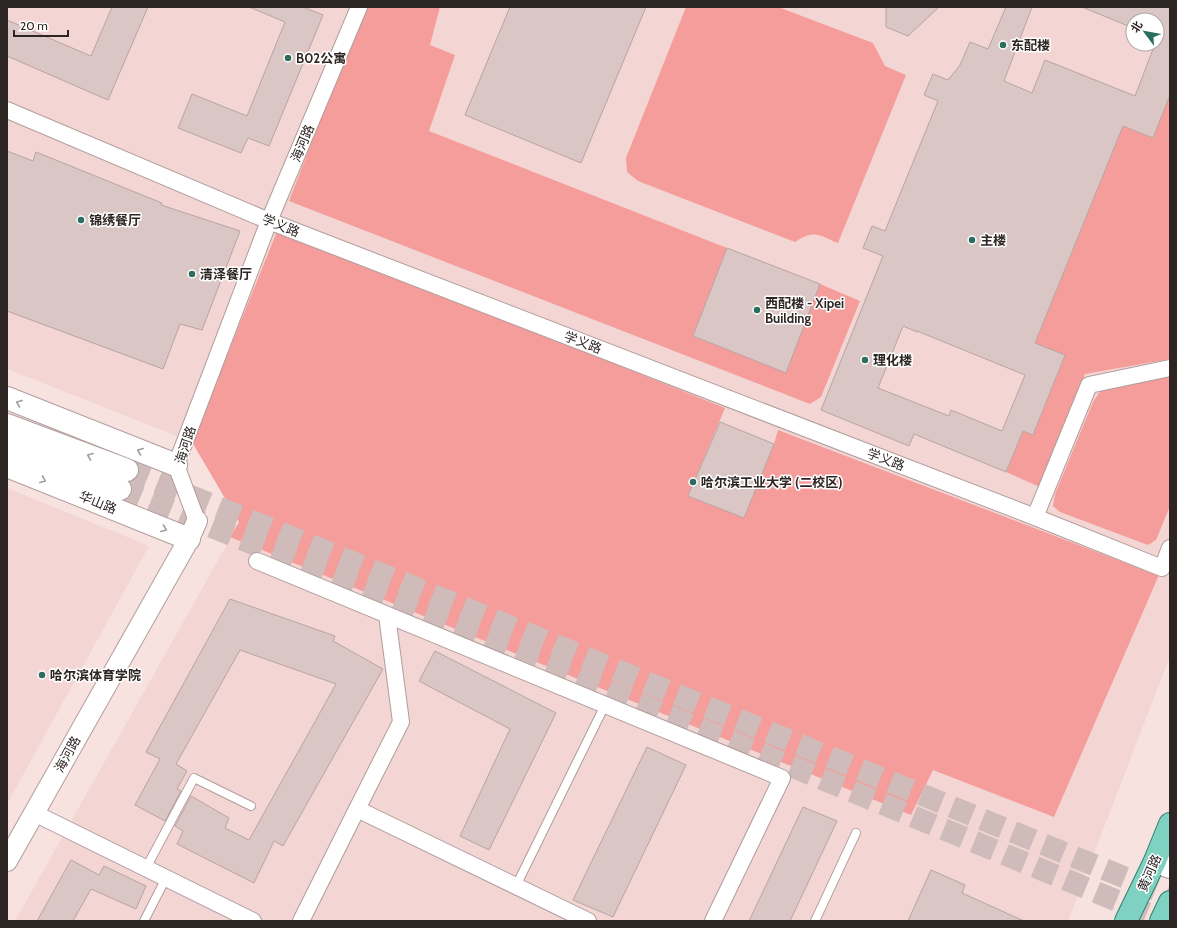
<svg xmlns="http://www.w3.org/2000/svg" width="1177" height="928" font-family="Cabin,'Noto Sans SC',sans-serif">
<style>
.built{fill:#f3d5d3;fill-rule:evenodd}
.green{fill:#f49d9a}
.building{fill:#dac6c4;stroke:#b8a4a3;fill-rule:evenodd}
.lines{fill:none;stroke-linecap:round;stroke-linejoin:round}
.secondary-tunnel{stroke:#cfbcba;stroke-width:22;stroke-dasharray:22 11;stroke-linecap:butt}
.service-casing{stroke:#b19d9c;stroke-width:10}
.minor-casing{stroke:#b19d9c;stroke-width:18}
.tertiary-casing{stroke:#b19d9c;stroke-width:22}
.secondary-casing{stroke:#b19d9c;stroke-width:24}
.primary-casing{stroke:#2b816f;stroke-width:24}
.service{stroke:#fff;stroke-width:8}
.minor{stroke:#fff;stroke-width:16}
.tertiary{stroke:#fff;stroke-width:20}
.secondary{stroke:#fff;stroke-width:22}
.primary{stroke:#7fd1c1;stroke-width:22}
.oneway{stroke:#a09d9c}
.poi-dot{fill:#2b6d5e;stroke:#fff;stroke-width:1.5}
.labels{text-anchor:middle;stroke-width:3;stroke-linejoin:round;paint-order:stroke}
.poi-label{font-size:13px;font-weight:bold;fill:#2d2524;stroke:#fff;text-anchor:start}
.street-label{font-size:13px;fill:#2d2524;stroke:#fff}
</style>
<rect width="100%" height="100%" fill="#f7e2e0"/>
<!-- built -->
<g class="built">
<path d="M7,7h1163v649l-102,265h-1053l224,-398 -47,-81 -185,-73zM1133,20h24v24h-24z"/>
<polygon points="7,488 149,546 7,804"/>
</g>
<!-- green -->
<g class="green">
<polygon points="364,7 440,7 430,45 455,55 429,131 727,248 693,336 786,372 820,284 860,301 821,397 810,404 289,201"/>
<path d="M686,7h92l95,36 12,23 21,9 -68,168c-19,-8 -24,-14 -43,-1l-157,-61 -11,-9 -1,-14z"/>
<polygon points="1170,95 1170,359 1085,374 1040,487 1006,472 1023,431 1033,435 1065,356 1035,343 1123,126 1153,138"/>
<polygon points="278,229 725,408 688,496 744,518 774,444 778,430 1157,575 1162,568 1054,817 933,770 911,815 230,537 239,522 192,442"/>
<polygon points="1170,374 1170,506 1156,540 1148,545 1060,512 1053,506 1055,494 1093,402 1101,390"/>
</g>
<!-- building -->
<g class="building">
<polygon points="112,7 148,7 108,100 7,56 7,20 91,56"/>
<polygon points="249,7 303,7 323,15 269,146 248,138 241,153 178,128 192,94 247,116 285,22"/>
<polygon points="510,7 646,7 581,163 465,115"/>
<polygon points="886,7 939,7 908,36 886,27"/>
<path d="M1006,7h26l-28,74 28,12 13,-33 90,36 20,-52h2v-24h-24v8l-51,-21h88v88l-17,43 -30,-12 -88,217 30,12 -32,80 -10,-4 -17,41 -92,-38 -5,12 -88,-36 62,-154 -20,-8 9,-22 13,5 53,-130 -14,-6 9,-21 15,6 12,-15 10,-23 18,7zM903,326l14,6v-1l108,44 -23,56 -51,-21 -2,6 -71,-28z"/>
<polygon points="7,151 33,161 36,152 162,203 161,205 240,231 202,330 180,324 163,369 7,311"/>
<polygon points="727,248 820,284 786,373 693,336"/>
<polygon points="720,422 774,444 744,518 688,496"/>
<polygon points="230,599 335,636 333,641 383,669 283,846 274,841 254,883 177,844 183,831 175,826 191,796 229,818 225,828 249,840 336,684 240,650 176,764 187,771 177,789 181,791 165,821 135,805 160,759 146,752"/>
<polygon points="435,651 556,713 489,850 460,836 510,729 419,681"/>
<polygon points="647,747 686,765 613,917 573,900"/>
<polygon points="803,807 837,821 790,921 749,921"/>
<polygon points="71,860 99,875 104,866 146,886 136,909 91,889 73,921 37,921"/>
<polygon points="931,870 965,885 962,893 1024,921 908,921"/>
</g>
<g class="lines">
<!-- secondary-tunnel -->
<g class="secondary-tunnel">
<polyline points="127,470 1170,896"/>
<polyline points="120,489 1166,921"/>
</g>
<!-- service casing -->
<g class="service-casing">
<g id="service">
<polyline points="146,868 194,778 251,806"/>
<polyline points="516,886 605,705"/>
<polyline points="144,921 166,878"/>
<polyline points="815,921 856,833"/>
</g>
</g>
<!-- minor casing -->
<g class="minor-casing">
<g id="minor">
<polyline points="7,110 269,221 1035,517 1162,568 1170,548"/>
<polyline points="1035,517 1089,385 1170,368"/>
<polyline points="197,521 176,465 269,221 359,7"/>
<polyline points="257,561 782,778 713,921"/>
<polyline points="357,809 401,722 387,615"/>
<polyline points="34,813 253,921"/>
<polyline points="301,921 357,809 588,921"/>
</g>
</g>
<!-- tertiary casing -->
<g class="tertiary-casing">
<polyline id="tertiary" points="7,861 189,539 197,521"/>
</g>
<!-- secondary casing -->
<g class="secondary-casing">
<g id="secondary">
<polyline points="7,398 176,465"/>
<polyline points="7,425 127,470"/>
<polyline points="7,445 120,489"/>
<polyline points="7,466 189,539"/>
<polyline points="1155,861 1170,867"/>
</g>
</g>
<!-- primary casing -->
<g class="primary-casing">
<g id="primary">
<polyline points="1126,921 1155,861 1170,824"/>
<polyline points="1161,921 1170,902"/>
</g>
</g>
<!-- service -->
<use href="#service" class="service"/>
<!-- minor -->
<use href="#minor" class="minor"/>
<!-- tertiary -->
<use href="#tertiary" class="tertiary"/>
<!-- secondary -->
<use href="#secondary" class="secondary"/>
<!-- primary -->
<use href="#primary" class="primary"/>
</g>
<!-- one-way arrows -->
<defs><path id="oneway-chevron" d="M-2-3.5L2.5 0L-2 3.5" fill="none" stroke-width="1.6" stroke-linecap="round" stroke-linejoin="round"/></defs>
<g class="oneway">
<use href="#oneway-chevron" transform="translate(19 403) rotate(-158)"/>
<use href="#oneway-chevron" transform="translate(140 451) rotate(-158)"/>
<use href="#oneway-chevron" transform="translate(90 456) rotate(-159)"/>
<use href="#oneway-chevron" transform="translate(43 480) rotate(22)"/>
<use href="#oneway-chevron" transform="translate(164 529) rotate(22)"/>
</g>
<!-- markers -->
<g class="poi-dot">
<circle cx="1003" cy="45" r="4"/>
<circle cx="288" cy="58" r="4"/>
<circle cx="81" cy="220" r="4"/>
<circle cx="972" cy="240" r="4"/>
<circle cx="192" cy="274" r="4"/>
<circle cx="757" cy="310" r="4"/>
<circle cx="865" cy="360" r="4"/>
<circle cx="693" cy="482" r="4"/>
<circle cx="42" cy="675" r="4"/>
</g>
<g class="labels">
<!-- poi labels -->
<g class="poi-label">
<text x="1011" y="50">东配楼</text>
<text x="296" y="63">B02公寓</text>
<text x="89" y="225">锦绣餐厅</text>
<text x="980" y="245">主楼</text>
<text x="200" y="279">清泽餐厅</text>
<text x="765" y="308">西配楼 - Xipei<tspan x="765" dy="15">Building</tspan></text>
<text x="873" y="365">理化楼</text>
<text x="701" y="487">哈尔滨工业大学 (二校区)</text>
<text x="50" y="680">哈尔滨体育学院</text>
</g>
<!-- street labels -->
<g class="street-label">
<text transform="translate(302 143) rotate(-67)" y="5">海河路</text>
<text transform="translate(281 225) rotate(22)" y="5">学义路</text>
<text transform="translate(583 342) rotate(21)" y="5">学义路</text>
<text transform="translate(185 445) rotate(-72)" y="5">海河路</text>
<text transform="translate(886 459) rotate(21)" y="5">学义路</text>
<text transform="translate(98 502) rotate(22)" y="5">华山路</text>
<text transform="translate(67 754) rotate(-61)" y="5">海河路</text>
<text transform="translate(1149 873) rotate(-66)" y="5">黄河路</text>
</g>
</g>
<!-- border -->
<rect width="1177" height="928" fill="none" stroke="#2d2524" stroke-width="16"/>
<!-- north arrow -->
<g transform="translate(1145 32) rotate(302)"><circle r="19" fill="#ffffff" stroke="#aba8a7"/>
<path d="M0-3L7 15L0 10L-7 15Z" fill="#2b6d5e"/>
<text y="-6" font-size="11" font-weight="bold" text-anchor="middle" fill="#2d2524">北</text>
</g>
<!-- scale -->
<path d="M14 30v6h54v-6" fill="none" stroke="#2d2524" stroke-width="2"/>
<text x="20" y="30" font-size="12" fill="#2d2524" stroke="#ffffff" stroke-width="3" paint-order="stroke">20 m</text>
</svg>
